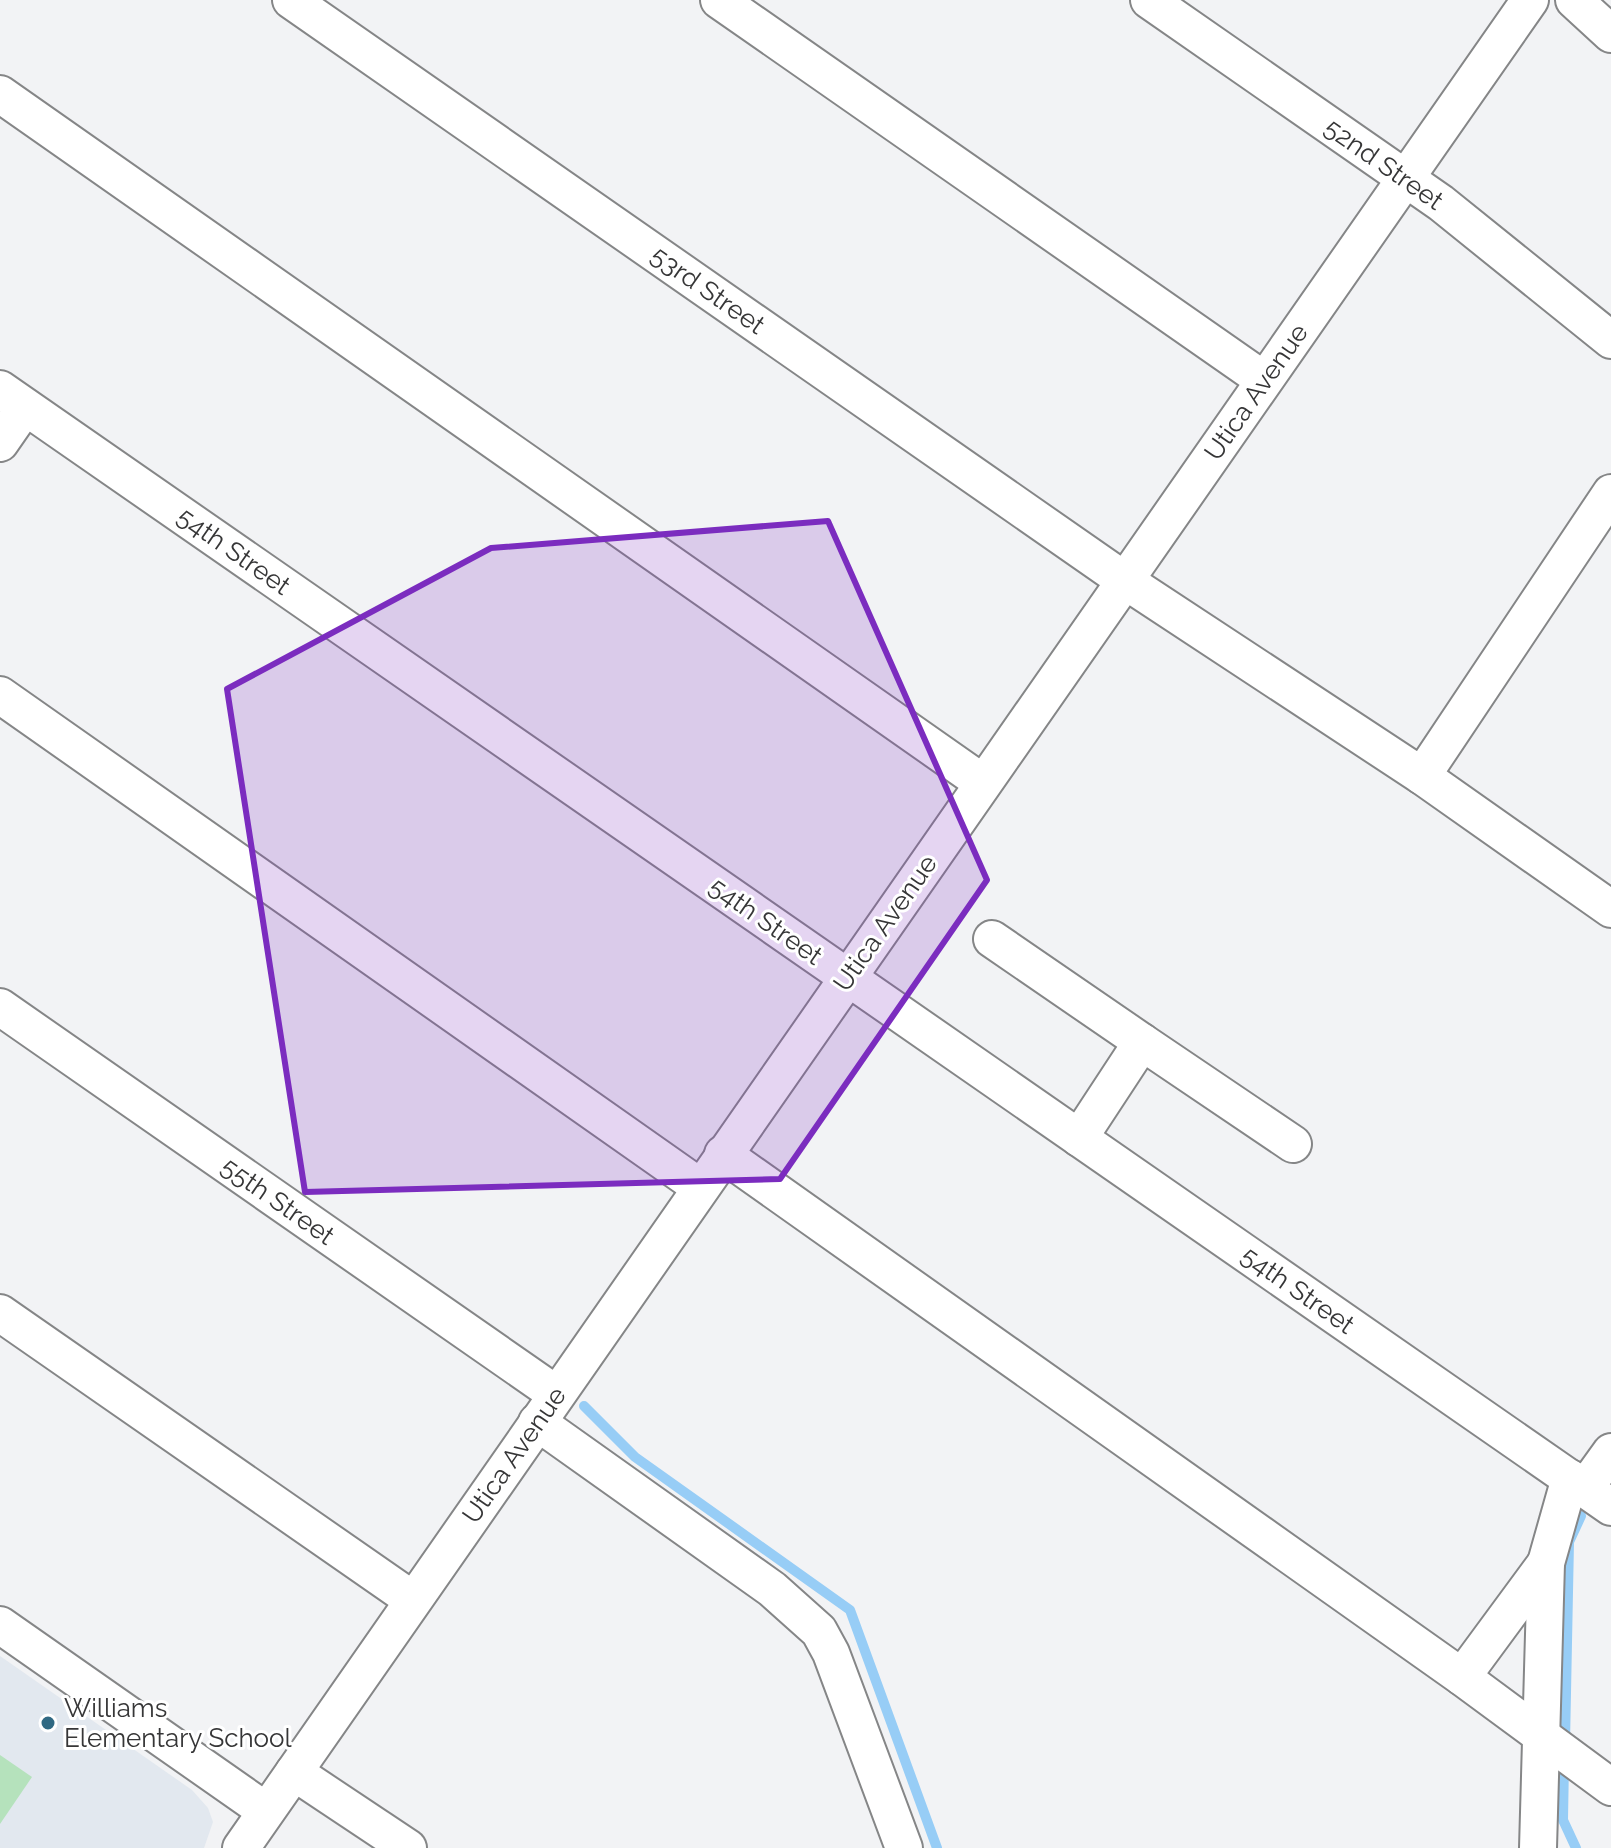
<svg xmlns="http://www.w3.org/2000/svg" width="1611" height="1848" font-family="Raleway,sans-serif">
<style>
.built{fill:#e2e8ef}
.grass{fill:#b5e2bc}
.lines{fill:none;stroke-linecap:round;stroke-linejoin:round}
.stream{stroke:#97cdf6;stroke-width:10}
.minor-casing{stroke:#858687;stroke-width:40}
.minor{stroke:#fff;stroke-width:36}
.marked{fill:#7b2cbf;fill-opacity:0.2;stroke:#7b2cbf;stroke-width:6;stroke-linejoin:round}
.poi-dot{fill:#306983;stroke:#fff;stroke-width:3}
.labels{text-anchor:middle;stroke-width:6;stroke-linejoin:round;paint-order:stroke}
.street-label{font-size:26px;fill:#363637;stroke:#fff}
.poi-label{font-size:26px;fill:#363637;stroke:#fff;text-anchor:start}
</style>
<rect width="100%" height="100%" fill="#f2f3f5"/>
<!-- built -->
<polygon class="built" points="0,1656 192,1790 208,1808 213,1822 204,1848 0,1848"/>
<!-- grass -->
<polygon class="grass" points="0,1755 32,1777 0,1824"/>
<g class="lines">
<!-- stream -->
<g class="stream">
<polyline points="584,1406 635,1457 850,1610 937,1848"/>
<polyline points="1565,1743 1569,1542 1581,1516"/>
<polyline points="1564,1763 1563,1820 1576,1848"/>
</g>
<!-- minor casing -->
<g class="minor-casing">
<g id="minor">
<polyline points="291,0 1124,580 1422,776 1611,493"/>
<polyline points="719,0 1264,380"/>
<polyline points="1149,0 1441,203 1611,340"/>
<polyline points="1574,0 1611,34"/>
<polyline points="0,94 983,783"/>
<polyline points="0,389 1611,1507"/>
<polyline points="0,443 25,407"/>
<polyline points="0,695 700,1187"/>
<polyline points="1422,776 1611,909"/>
<polyline points="992,939 1142,1042"/>
<polyline points="0,1007 556,1394"/>
<polyline points="1079,1138 1142,1042 1293,1144"/>
<polyline points="723,1154 1462,1677 1611,1787"/>
<polyline points="0,1313 413,1600"/>
<polyline points="537,1422 772,1589 819,1631 831,1653 904,1848"/>
<polyline points="1585,1488 1611,1452"/>
<polyline points="0,1625 266,1811"/>
<polyline points="1462,1677 1546,1563"/>
<polyline points="294,1772 408,1848"/>
<polyline points="241,1848 1530,0"/>
<polyline points="1538,1848 1546,1563 1570,1478"/>
</g>
</g>
<!-- minor -->
<use href="#minor" class="minor"/>
</g>
<!-- marked area -->
<path class="marked" d="M828,521l159,359 -207,299 -475,13 -78,-503 264,-141z"/>
<!-- markers -->
<circle class="poi-dot" cx="48" cy="1723" r="8"/>
<g class="labels">
<!-- street labels -->
<g class="street-label">
<text transform="translate(1384 164) rotate(35)" y="9">52nd Street</text>
<text transform="translate(708 290) rotate(35)" y="9">53rd Street</text>
<text transform="translate(1256 392) rotate(-55)" y="9">Utica Avenue</text>
<text transform="translate(234 551) rotate(35)" y="9">54th Street</text>
<text transform="translate(766 921) rotate(35)" y="9">54th Street</text>
<text transform="translate(885 923) rotate(-55)" y="9">Utica Avenue</text>
<text transform="translate(278 1201) rotate(35)" y="9">55th Street</text>
<text transform="translate(1298 1290) rotate(35)" y="9">54th Street</text>
<text transform="translate(514 1455) rotate(-55)" y="9">Utica Avenue</text>
</g>
<!-- poi labels -->
<g class="poi-label">
<text x="64" y="1717">Williams<tspan x="64" dy="30">Elementary School</tspan></text>
</g>
</g>
</svg>
